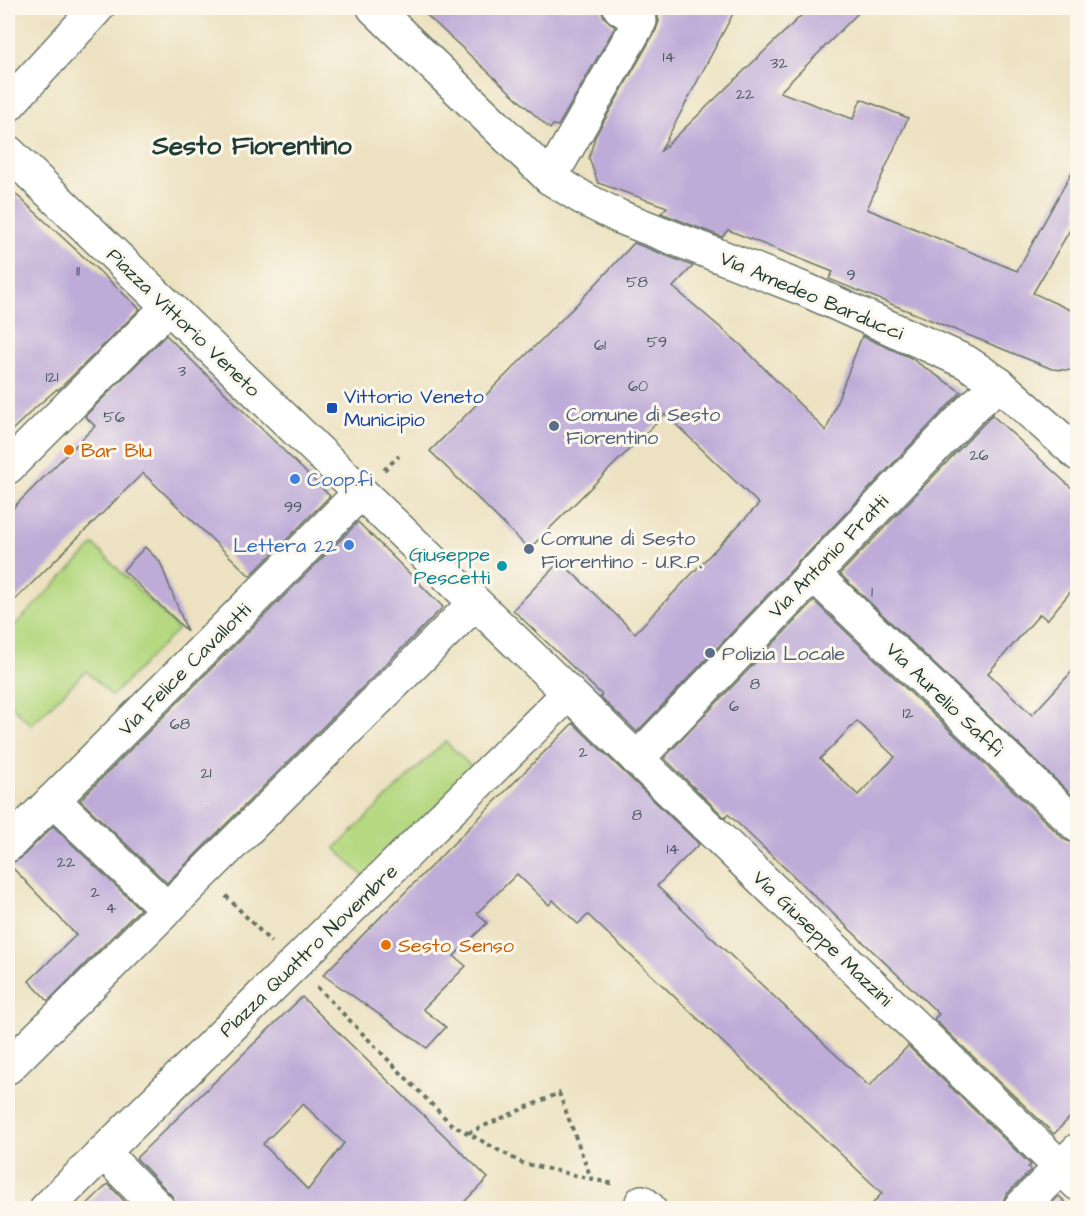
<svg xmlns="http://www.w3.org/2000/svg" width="1085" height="1216" font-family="'Architects Daughter',sans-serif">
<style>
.green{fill:#b5d880;stroke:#6a8a5a;stroke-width:1.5}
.building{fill:#beabd8;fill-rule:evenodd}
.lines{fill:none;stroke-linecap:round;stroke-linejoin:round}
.street-casing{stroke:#677665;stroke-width:36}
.path{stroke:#677665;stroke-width:4;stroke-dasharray:4.5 4.5;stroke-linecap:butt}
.street{stroke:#fff;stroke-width:33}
.transit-dot{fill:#1a4fb4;stroke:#fbf7ec;stroke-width:2}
.service-dot{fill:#5c6f8a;stroke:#fbf7ec;stroke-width:2}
.food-dot{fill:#e8710a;stroke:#fbf7ec;stroke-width:2}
.shop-dot{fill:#3f7fe0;stroke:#fbf7ec;stroke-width:2}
.culture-dot{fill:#0f9aa8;stroke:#fbf7ec;stroke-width:2}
.labels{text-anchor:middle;stroke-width:6;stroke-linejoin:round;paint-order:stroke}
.number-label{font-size:16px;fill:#47585d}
.street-label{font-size:20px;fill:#1f3d34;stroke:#fbf7ec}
.transit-label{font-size:20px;fill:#164399;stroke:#fbf7ec;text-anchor:start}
.service-label{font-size:20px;fill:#4e5e75;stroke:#fbf7ec;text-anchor:start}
.food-label{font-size:20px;fill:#c56008;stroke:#fbf7ec;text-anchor:start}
.shop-label{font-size:20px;fill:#366cbe;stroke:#fbf7ec;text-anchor:start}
.culture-label{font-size:20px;fill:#0d838f;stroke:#fbf7ec;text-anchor:end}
.district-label{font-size:26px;font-weight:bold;fill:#1f3d34;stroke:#fbf7ec}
</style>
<rect width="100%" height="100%" fill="#fbf7ec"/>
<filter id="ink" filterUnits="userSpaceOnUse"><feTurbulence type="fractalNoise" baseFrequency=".0167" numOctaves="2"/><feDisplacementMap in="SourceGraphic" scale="12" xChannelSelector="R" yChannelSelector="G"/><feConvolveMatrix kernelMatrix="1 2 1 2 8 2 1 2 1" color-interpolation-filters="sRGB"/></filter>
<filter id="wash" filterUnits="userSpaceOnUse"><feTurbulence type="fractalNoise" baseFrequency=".008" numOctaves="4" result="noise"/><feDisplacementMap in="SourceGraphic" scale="24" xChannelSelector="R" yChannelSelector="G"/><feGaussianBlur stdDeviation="1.35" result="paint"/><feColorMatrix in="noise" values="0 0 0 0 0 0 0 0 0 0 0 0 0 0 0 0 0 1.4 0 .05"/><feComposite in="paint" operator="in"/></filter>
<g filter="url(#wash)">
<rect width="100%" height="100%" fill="#ece1c0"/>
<!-- green -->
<g class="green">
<polygon points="94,545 178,629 112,696 86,671 31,725 8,702 8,632"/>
<polygon points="445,741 475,770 366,879 335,848"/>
</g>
<g id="blocks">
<!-- building -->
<g class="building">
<polygon points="419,8 601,8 604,17 615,27 558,126 553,125 550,129"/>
<polygon points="652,8 736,8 660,152 809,8 863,8 780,92 853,119 861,99 908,118 867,209 1017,271 1077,163 1077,218 1033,293 1077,313 1077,371 1052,369 829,279 833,272 728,230 722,237 661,213 667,207 598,183 589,158 595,137 656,30 659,21 657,13"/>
<polygon points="8,187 140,309 58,390 57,389 36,407 8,434"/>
<polygon points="634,243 693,266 673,287 742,346 826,431 862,336 909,357 961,392 805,556 799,560 795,566 637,732 600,697 602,695 513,610 560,561 635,633 759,504 665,414 529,549 430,451 579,302"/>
<polygon points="166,335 330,496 250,576 143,473 8,607 8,513 95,426 85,416"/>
<polygon points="992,415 1077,493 1077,584 1047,620 1040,614 988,673 1032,715 1077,666 1077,800 840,574"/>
<polygon points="358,522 443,607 167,883 80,800"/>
<polygon points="145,547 160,562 187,631 123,570"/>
<path d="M814,601l251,239 12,4v266l-23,24 -120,-115 5,-5 -211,-200 -3,4 -61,-60zM857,721l38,36 -37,38 -38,-36z"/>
<polygon points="573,723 699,844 657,886 869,1086 908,1046 1031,1165 1028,1167 1031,1170 1006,1195 1002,1203 1002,1209 868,1209 882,1193 588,915 578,924 553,900 549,905 517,874 477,913 487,923 454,956 466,966 423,1009 446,1027 427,1048 323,975"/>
<polygon points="53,826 140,909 48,1001 29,981 76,935 9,864 21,858"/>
<path d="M302,997l186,181 -31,31h-281v-6l-5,-8 -35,-37zM303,1104l41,39 -36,47 -45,-46z"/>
<polygon points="108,1184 132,1209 82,1209"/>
<polygon points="1059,1196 1072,1209 1046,1209"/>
</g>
</g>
</g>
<g filter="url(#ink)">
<use href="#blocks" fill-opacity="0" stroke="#677665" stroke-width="1.5"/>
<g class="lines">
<!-- street casing -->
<g class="street-casing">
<g id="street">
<polyline points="374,8 550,178 586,200 620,217 806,290 966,362 999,384 1078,454"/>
<polyline points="8,105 97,8"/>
<polyline points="8,152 1078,1184"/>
<polyline points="550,178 640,21 620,8"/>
<polyline points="8,467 168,307"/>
<polyline points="812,573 1078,826"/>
<polyline points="637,759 973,407 999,384"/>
<polyline points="53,800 166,908"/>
<polyline points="8,845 360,493"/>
<polyline points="8,1067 475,603"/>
<polyline points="103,1152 158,1208"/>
<polyline points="642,1202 649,1208"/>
<polyline points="47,1208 569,693"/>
<polyline points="1020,1208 1078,1150"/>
</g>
</g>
<!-- path -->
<g class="path">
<polyline points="384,470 399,456"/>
<polyline points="226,896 271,942"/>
<polyline points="317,987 451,1124 522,1163 614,1184"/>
<polyline points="468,1133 559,1093 591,1178"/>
</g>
<!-- street -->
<use href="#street" class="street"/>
</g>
</g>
<!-- markers -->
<rect class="transit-dot" x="326" y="402" width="12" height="12" rx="3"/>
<g class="service-dot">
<circle cx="554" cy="426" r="6"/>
<circle cx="529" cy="549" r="6"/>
<circle cx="710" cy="653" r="6"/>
</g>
<g class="food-dot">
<circle cx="69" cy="450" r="6"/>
<circle cx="386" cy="945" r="6"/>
</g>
<g class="shop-dot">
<circle cx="295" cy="479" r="6"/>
<circle cx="349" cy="545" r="6"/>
</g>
<circle class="culture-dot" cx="502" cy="566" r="6"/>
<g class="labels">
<!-- number labels -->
<g class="number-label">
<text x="669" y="62">14</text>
<text x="779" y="68">32</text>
<text x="745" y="99">22</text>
<text x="78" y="276">11</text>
<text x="851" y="280">9</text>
<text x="637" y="287">58</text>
<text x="657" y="347">59</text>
<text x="600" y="350">61</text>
<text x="182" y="376">3</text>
<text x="52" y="382">121</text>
<text x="638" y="391">60</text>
<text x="114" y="422">56</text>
<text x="979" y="460">26</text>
<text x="293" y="512">99</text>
<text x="872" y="597">1</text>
<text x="755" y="689">8</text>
<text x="734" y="711">6</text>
<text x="908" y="718">12</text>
<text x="180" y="729">68</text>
<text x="583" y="757">2</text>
<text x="206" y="778">21</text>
<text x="637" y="820">8</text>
<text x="673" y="854">14</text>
<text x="66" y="867">22</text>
<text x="95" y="897">2</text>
<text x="111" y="913">4</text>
</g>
<!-- street labels -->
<g class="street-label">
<text transform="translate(812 295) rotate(23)" y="7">Via Amedeo Barducci</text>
<text transform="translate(184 322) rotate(44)" y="7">Piazza Vittorio Veneto</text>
<text transform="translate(828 556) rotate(-46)" y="7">Via Antonio Fratti</text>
<text transform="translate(184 669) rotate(-45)" y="7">Via Felice Cavallotti</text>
<text transform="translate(945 699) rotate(44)" y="7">Via Aurelio Saffi</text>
<text transform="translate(823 938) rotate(44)" y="7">Via Giuseppe Mazzini</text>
<text transform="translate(308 950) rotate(-44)" y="7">Piazza Quattro Novembre</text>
</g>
<!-- transit labels -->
<g class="transit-label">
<text x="344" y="403">Vittorio Veneto<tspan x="344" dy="23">Municipio</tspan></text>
</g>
<!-- service labels -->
<g class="service-label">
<text x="566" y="421">Comune di Sesto<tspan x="566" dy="23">Fiorentino</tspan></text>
<text x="541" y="545">Comune di Sesto<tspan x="541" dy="23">Fiorentino - U.R.P.</tspan></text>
<text x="722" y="660">Polizia Locale</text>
</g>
<!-- food labels -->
<g class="food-label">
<text x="81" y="457">Bar Blu</text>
<text x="398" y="952">Sesto Senso</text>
</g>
<!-- shop labels -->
<g class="shop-label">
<text x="307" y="486">Coop.fi</text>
<text x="337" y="552" text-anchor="end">Lettera 22</text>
</g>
<!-- culture labels -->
<g class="culture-label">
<text x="490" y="561">Giuseppe<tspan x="490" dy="23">Pescetti</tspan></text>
</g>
<!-- district labels -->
<g class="district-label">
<text x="252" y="154">Sesto Fiorentino</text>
</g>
</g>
<!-- margin -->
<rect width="1085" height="1216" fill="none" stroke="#fbf7ec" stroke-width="30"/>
</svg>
